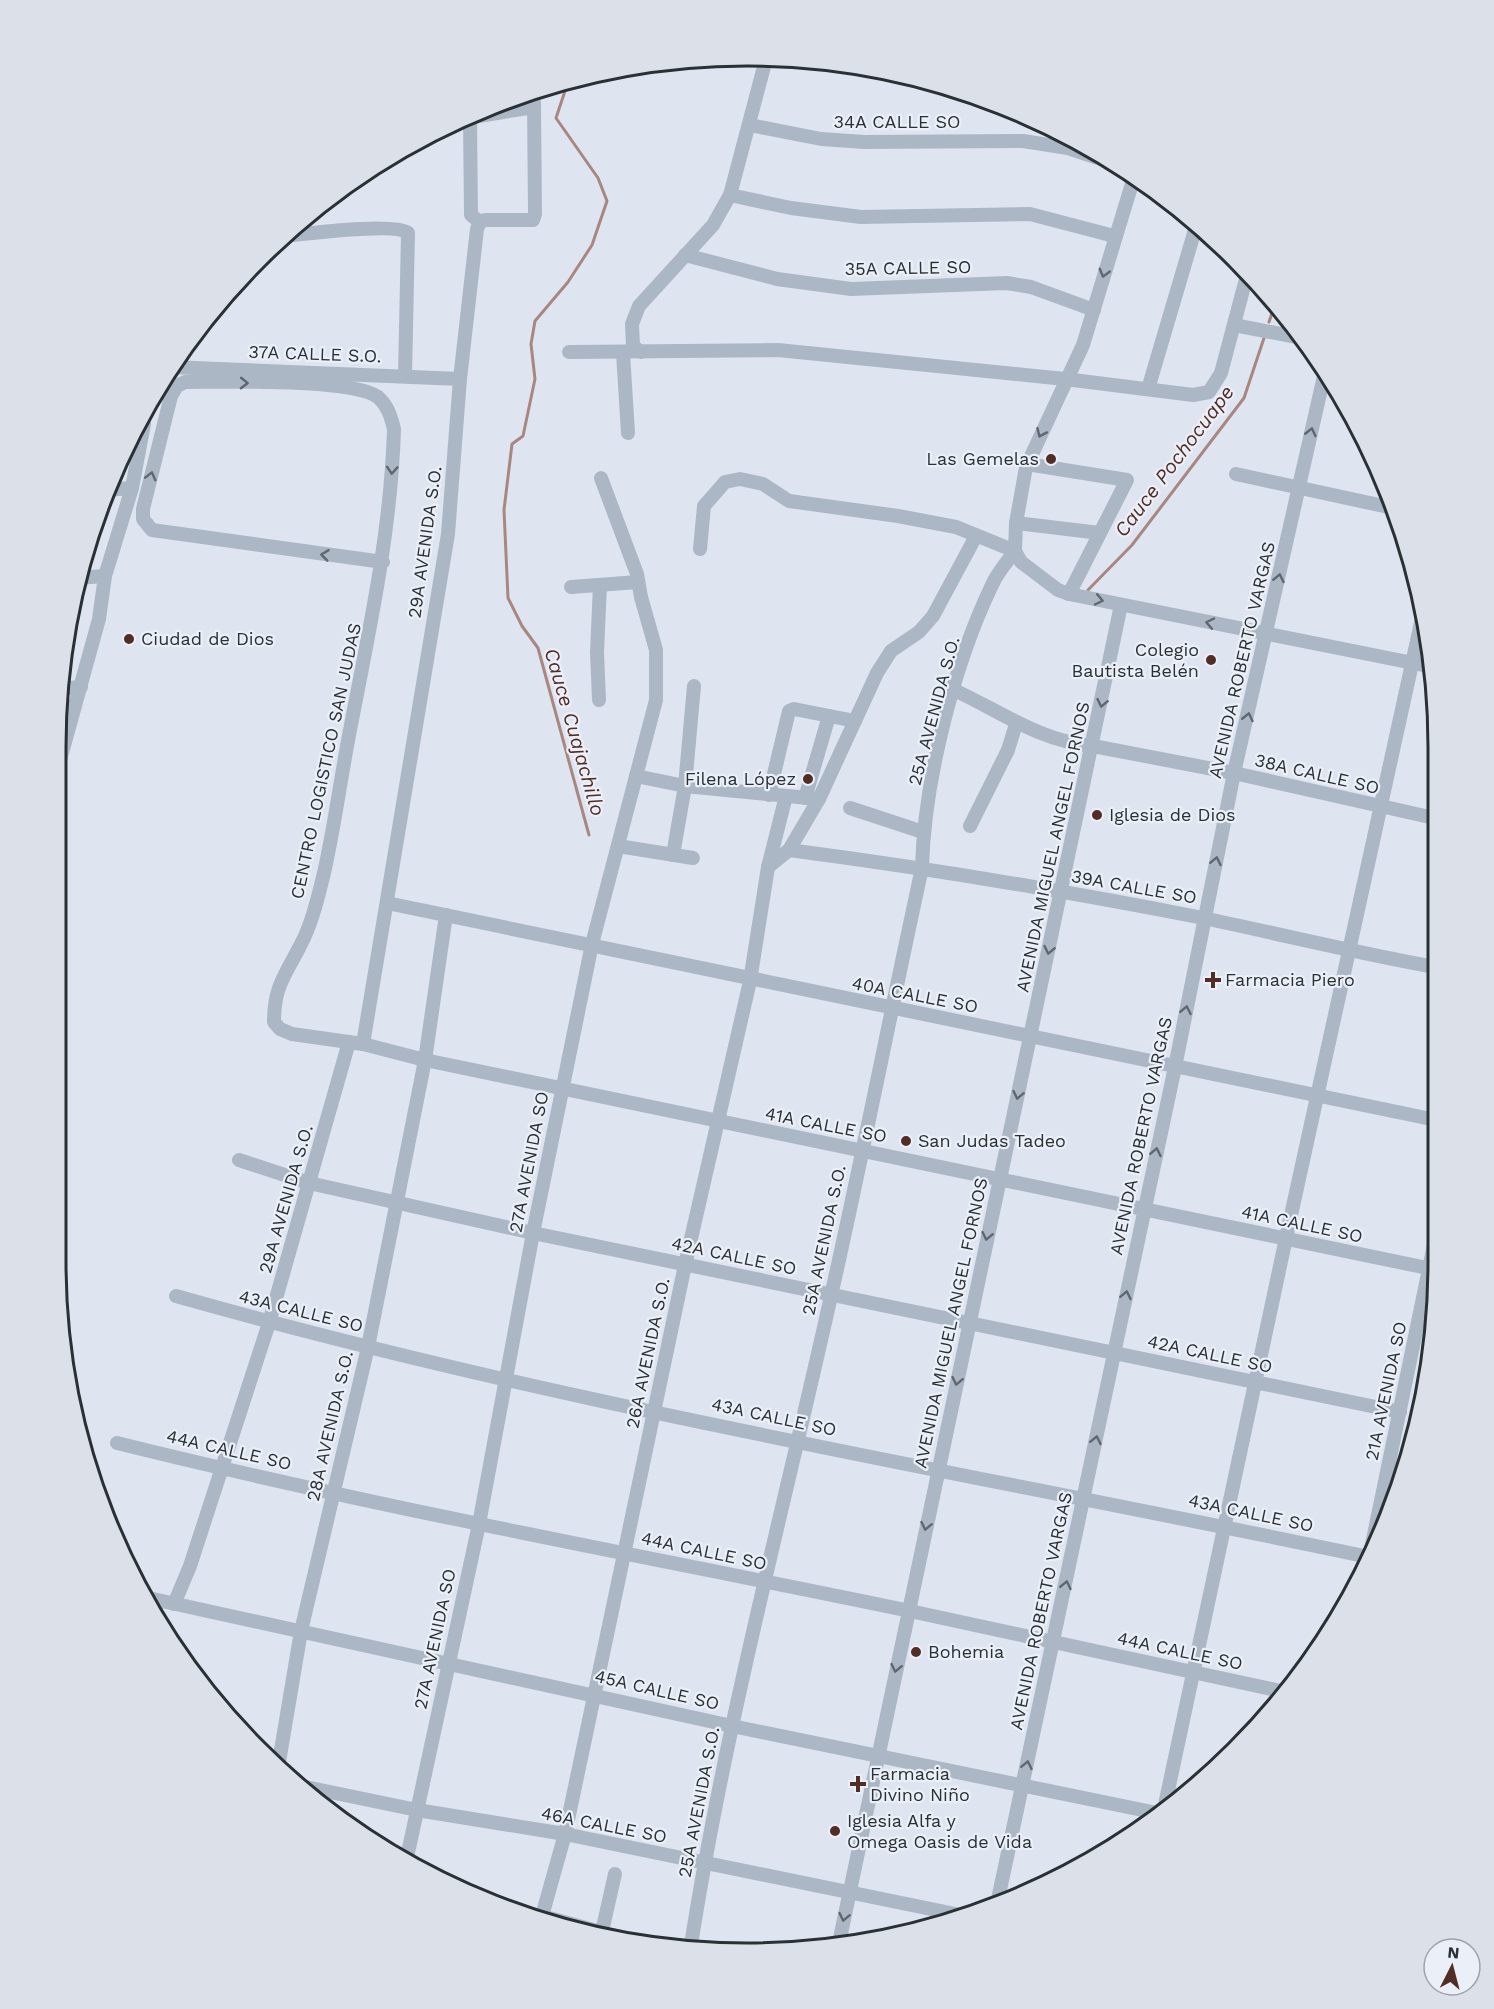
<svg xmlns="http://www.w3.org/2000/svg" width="1494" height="2009" font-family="'Work Sans',sans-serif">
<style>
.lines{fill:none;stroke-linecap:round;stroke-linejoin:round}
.stream{stroke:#a98781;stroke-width:3}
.minor{stroke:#acb7c6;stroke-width:14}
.oneway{stroke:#5e676f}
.poi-dot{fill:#522d25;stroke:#ebeff8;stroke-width:2}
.labels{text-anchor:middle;stroke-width:4.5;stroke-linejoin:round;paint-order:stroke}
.street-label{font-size:18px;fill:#2a3135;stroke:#ebeff8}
.poi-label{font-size:18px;fill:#2a3135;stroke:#ebeff8;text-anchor:start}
.water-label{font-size:20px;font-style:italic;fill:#522d25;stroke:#ebeff8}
.rim{fill:none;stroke:#2a3135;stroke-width:3}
</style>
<rect width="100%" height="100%" fill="#dfe5f0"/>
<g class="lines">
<!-- stream -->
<g class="stream">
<polyline points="569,79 556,118 598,178 607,201 592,245 568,282 535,321 531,344 535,379 523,436 512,444 504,510 508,598 522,626 538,648 589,835"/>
<polyline points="1269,322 1275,304"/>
<polyline points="1088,590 1132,545 1244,398 1264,338"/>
</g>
<!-- minor -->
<g class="minor">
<polyline points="803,60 882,72"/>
<polyline points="470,118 471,215 480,222"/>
<polyline points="461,119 534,107"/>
<polyline points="750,125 821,139 864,142 1023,141 1068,148 1113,163"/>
<polyline points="1134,177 1083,345 1026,467 1016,523 1015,551 1021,562 1058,590 1069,594 1433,667"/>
<polyline points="730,195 791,208 861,217 1030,214 1114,236"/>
<path d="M283,236c21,-2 113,-14 125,-3l-3,143"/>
<polyline points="685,255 777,279 851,289 1007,283 1031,287 1094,310"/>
<polyline points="1234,325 1302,338"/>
<polyline points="569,352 778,350 1065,379 1193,395 1209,392 1221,373 1247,275"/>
<polyline points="641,352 633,346 632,324 639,306 713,225 730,195 766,59"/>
<polyline points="623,353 628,433"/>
<polyline points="170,367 460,379"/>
<polyline points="1148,389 1197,223"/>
<polyline points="1027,464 1127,480 1069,594"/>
<polyline points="1236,474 1393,508"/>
<polyline points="106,490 132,488"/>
<polyline points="1016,523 1100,533"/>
<polyline points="700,549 704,506 725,482 740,479 763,484 789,501 898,516 956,527 1015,551"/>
<path d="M383,562l-231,-32 -9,-11v-10l28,-113 6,-10 8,-4c37,0 167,-4 193,15 10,9 13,20 16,32 -3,102 -24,197 -43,296 -10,50 -16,99 -27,148 -6,24 -12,51 -24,73 -15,30 -26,40 -26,76l6,7 12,5 71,10 62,16 1012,210"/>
<polyline points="77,578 105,576"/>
<polyline points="571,587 638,582"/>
<polyline points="59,689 81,687"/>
<path d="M954,690c46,21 87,52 139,56l141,27 200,45"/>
<polyline points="599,700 597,652 600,585"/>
<polyline points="57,771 99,619 105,576 132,488 144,424 143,417"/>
<polyline points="636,776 685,786 819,799"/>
<polyline points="769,795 789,711 794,709 855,721"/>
<polyline points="805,798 829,716"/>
<polyline points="850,808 923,832"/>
<polyline points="970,826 1008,750 1016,724"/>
<polyline points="618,846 693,858"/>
<path d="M789,850c138,18 276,41 414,68 77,16 154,35 232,49"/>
<polyline points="673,855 685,786 694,686"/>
<polyline points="768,867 789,850 819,799 877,673 891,651 919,632 933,616 976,536"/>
<path d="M387,903c350,72 699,147 1049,217"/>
<polyline points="363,1044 448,534 460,379 477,229 480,222 485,220 533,220 535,214 534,103 531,93"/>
<polyline points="239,1160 309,1183 533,1233 1400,1412"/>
<path d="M176,1296c392,111 795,177 1193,261"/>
<path d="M117,1443c262,65 528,113 793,168 125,26 250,55 375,81"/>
<polyline points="1370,1554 1436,1235"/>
<polyline points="144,1597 732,1726 1162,1814"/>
<polyline points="174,1604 190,1566 269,1323 349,1042"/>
<polyline points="154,1616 158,1601"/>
<polyline points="278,1768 301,1631 368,1347 425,1060 446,915"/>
<polyline points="301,1786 417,1810 565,1834 970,1917"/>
<polyline points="1163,1814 1286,1238 1422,618"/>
<polyline points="406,1862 479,1524 533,1233 592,944 656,700 656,650 641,597 637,574 601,478"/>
<polyline points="997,1904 1175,1067 1234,773 1324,376"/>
<polyline points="542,1916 565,1834 685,1265 750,981 768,867 786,796"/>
<polyline points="542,1916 601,1932"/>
<polyline points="601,1936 615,1874"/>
<polyline points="839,1943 1121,605"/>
<path d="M691,1945c34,-218 92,-433 140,-649 32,-142 60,-286 91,-428 2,-87 32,-204 70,-283 5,-12 15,-23 23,-34"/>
</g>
</g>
<!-- one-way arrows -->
<defs><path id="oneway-chevron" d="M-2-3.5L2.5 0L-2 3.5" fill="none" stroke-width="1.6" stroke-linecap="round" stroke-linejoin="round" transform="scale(1.5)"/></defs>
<g class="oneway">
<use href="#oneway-chevron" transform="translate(1104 273) rotate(105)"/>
<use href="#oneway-chevron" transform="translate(244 383) rotate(1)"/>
<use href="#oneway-chevron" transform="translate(1311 432) rotate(-77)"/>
<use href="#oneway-chevron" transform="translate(1041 433) rotate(114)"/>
<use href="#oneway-chevron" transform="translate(392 470) rotate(94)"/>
<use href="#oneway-chevron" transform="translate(151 476) rotate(-76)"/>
<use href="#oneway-chevron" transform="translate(325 555) rotate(-173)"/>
<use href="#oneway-chevron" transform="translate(1279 578) rotate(-78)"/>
<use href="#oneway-chevron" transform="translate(1099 600) rotate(12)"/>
<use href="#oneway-chevron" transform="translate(1210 623) rotate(-168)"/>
<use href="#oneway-chevron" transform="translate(1102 703) rotate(102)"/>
<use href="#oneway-chevron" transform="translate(1248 717) rotate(-77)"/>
<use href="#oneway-chevron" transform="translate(1216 861) rotate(-78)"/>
<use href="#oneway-chevron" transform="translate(1049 950) rotate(102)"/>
<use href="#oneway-chevron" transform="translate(1186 1010) rotate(-79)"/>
<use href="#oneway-chevron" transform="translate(1018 1095) rotate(102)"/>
<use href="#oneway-chevron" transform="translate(1156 1152) rotate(-78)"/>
<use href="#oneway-chevron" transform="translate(987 1236) rotate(102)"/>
<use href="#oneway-chevron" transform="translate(1126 1295) rotate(-78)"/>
<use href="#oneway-chevron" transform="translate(957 1381) rotate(102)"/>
<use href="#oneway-chevron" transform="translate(1096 1440) rotate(-78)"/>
<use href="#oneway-chevron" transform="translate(926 1526) rotate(102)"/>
<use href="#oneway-chevron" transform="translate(1066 1585) rotate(-78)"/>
<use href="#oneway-chevron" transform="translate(896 1668) rotate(102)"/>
<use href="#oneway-chevron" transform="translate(1027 1765) rotate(-78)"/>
<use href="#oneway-chevron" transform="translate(844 1917) rotate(102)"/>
</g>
<!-- markers -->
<g class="poi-dot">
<circle cx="1051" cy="459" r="6"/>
<circle cx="129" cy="639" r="6"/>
<circle cx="1211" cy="660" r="6"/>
<circle cx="808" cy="779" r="6"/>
<circle cx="1097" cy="815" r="6"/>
<path d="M1210 971h6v6h6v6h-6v6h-6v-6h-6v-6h6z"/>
<circle cx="906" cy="1141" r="6"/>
<circle cx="916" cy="1652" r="6"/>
<path d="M855 1775h6v6h6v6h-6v6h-6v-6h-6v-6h6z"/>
<circle cx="835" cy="1831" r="6"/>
</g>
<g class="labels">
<!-- street labels -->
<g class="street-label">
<text x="897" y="128">34A CALLE SO</text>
<text transform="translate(908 268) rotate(-1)" y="6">35A CALLE SO</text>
<text transform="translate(315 354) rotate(2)" y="6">37A CALLE S.O.</text>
<text transform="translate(425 542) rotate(-82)" y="6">29A AVENIDA S.O.</text>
<text transform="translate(1242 660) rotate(-77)" y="6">AVENIDA ROBERTO VARGAS</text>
<text transform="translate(934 711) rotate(-75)" y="6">25A AVENIDA S.O.</text>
<text transform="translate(326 761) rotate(-78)" y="6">CENTRO LOGISTICO SAN JUDAS</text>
<text transform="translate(1317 774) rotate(13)" y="6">38A CALLE SO</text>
<text transform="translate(1053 847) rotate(-78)" y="6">AVENIDA MIGUEL ANGEL FORNOS</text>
<text transform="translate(1134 887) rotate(10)" y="6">39A CALLE SO</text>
<text transform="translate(915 995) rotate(11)" y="6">40A CALLE SO</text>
<text transform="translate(826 1125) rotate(11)" y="6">41A CALLE SO</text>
<text transform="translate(1141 1136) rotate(-78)" y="6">AVENIDA ROBERTO VARGAS</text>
<text transform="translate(529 1162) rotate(-79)" y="6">27A AVENIDA SO</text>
<text transform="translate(286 1199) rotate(-74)" y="6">29A AVENIDA S.O.</text>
<text transform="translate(1302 1224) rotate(12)" y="6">41A CALLE SO</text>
<text transform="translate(824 1240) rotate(-78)" y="6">25A AVENIDA S.O.</text>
<text transform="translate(734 1256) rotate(12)" y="6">42A CALLE SO</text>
<text transform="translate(301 1311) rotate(14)" y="6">43A CALLE SO</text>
<text transform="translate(951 1323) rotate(-78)" y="6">AVENIDA MIGUEL ANGEL FORNOS</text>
<text transform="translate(648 1353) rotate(-78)" y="6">26A AVENIDA S.O.</text>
<text transform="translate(1210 1354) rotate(12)" y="6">42A CALLE SO</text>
<text transform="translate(1386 1391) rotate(-78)" y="6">21A AVENIDA SO</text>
<text transform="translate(774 1417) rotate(12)" y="6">43A CALLE SO</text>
<text transform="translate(330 1426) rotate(-77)" y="6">28A AVENIDA S.O.</text>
<text transform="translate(229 1450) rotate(13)" y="6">44A CALLE SO</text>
<text transform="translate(1251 1513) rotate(12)" y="6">43A CALLE SO</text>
<text transform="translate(704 1551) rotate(12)" y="6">44A CALLE SO</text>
<text transform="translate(1041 1611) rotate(-78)" y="6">AVENIDA ROBERTO VARGAS</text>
<text transform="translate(435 1639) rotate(-78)" y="6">27A AVENIDA SO</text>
<text transform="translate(1180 1651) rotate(12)" y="6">44A CALLE SO</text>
<text transform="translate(657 1690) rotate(13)" y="6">45A CALLE SO</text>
<text transform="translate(699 1802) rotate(-79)" y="6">25A AVENIDA S.O.</text>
<text transform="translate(604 1825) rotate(11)" y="6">46A CALLE SO</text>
</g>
<!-- poi labels -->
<g class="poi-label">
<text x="1039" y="465" text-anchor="end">Las Gemelas</text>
<text x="141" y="645">Ciudad de Dios</text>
<text x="1199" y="656" text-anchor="end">Colegio<tspan x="1199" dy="21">Bautista Belén</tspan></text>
<text x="796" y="785" text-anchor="end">Filena López</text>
<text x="1109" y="821">Iglesia de Dios</text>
<text x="1225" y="986">Farmacia Piero</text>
<text x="918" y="1147">San Judas Tadeo</text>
<text x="928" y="1658">Bohemia</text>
<text x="870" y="1780">Farmacia<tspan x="870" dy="21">Divino Niño</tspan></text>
<text x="847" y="1827">Iglesia Alfa y<tspan x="847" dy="21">Omega Oasis de Vida</tspan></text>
</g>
<!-- water labels -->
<g class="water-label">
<text transform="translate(1174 461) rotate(-53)" y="7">Cauce Pochocuape</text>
<text transform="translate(575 732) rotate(74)" y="7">Cauce Cuajachillo</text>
</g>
</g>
<!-- crop -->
<path d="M0 0H1494V2009H0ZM747 66H747A681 681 0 0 1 1428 747V1262A681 681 0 0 1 747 1943H747A681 681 0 0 1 66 1262V747A681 681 0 0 1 747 66Z" fill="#dce0e8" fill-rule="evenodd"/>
<path class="rim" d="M747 66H747A681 681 0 0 1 1428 747V1262A681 681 0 0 1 747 1943H747A681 681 0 0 1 66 1262V747A681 681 0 0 1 747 66Z"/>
<!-- north arrow -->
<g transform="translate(1452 1967) rotate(6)"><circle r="28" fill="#ebeff8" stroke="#9ea3aa" stroke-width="1.5"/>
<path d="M0-4.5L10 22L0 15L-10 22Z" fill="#522d25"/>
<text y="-9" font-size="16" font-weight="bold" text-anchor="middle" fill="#2a3135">N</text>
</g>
</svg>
